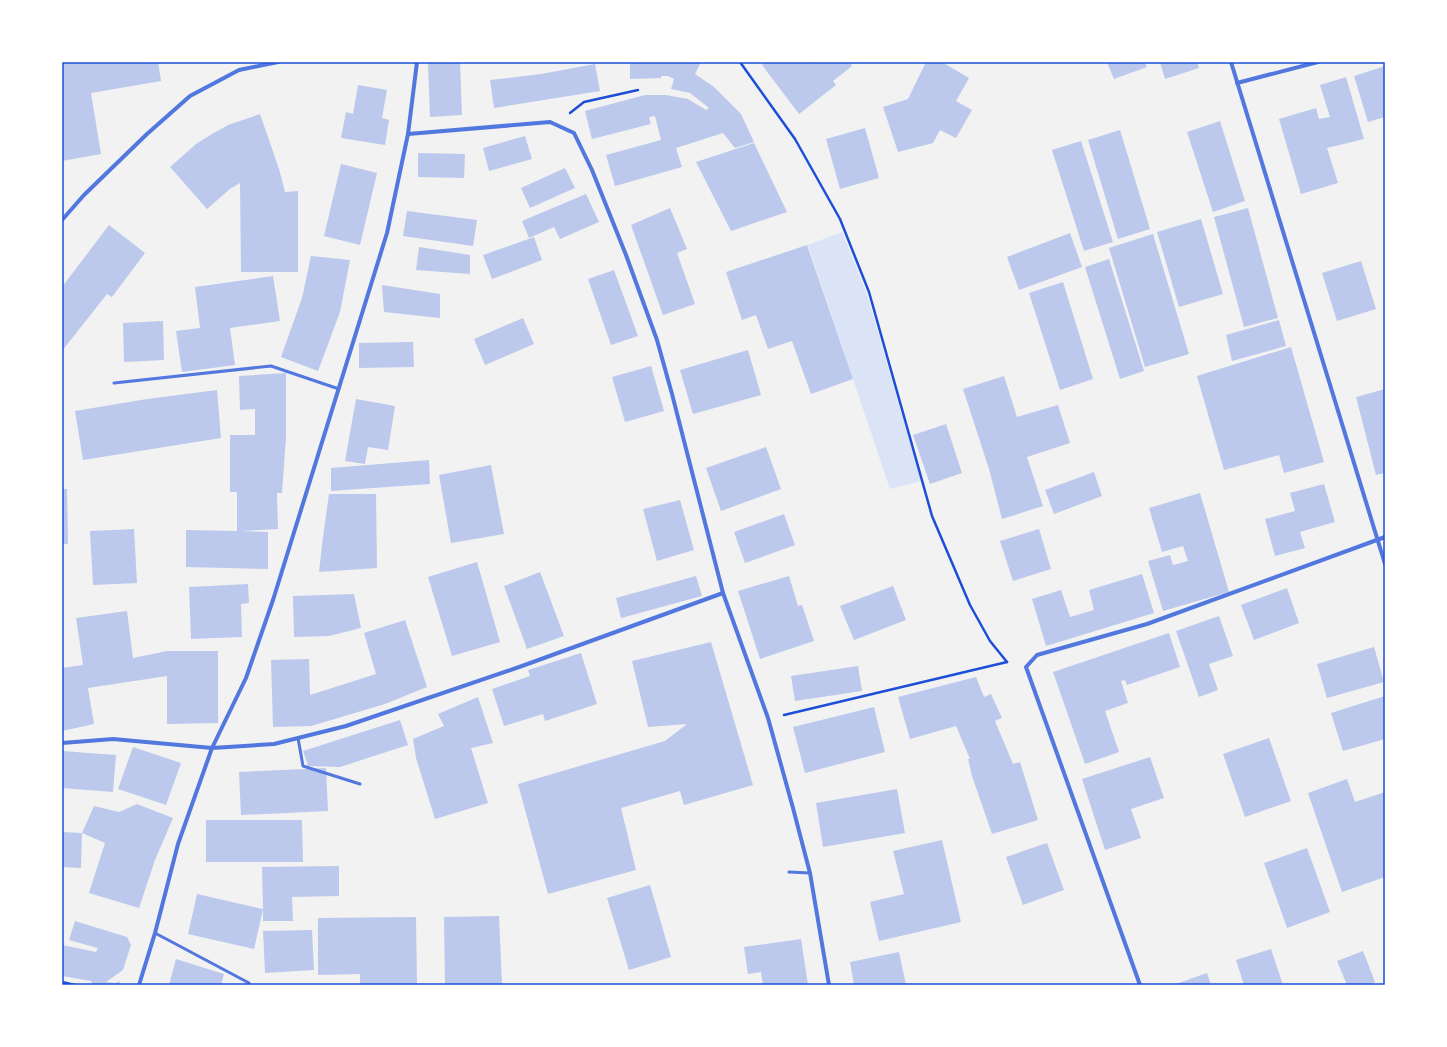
<svg xmlns="http://www.w3.org/2000/svg" width="1447" height="1047" font-family="Poppins,sans-serif">
<style>
.green{fill:#dbe4f7}
.building{fill:#bdc9ec}
.lines{fill:none;stroke-linecap:round;stroke-linejoin:round}
.path{stroke:#1d4ed8;stroke-width:2.5}
.service{stroke:#5277de;stroke-width:3}
.minor{stroke:#5277de;stroke-width:4}
.neatline{fill:none;stroke:#1d4ed8;stroke-width:1.5}
</style>
<rect width="100%" height="100%" fill="#f2f2f2"/>
<!-- green -->
<polygon class="green" points="842,232 867,294 921,481 890,489 808,245"/>
<!-- building -->
<g class="building">
<polygon points="62,62 158,62 161,81 91,93 101,154 62,161"/>
<polygon points="428,62 460,62 462,115 430,117"/>
<polygon points="630,62 701,62 695,74 714,87 741,114 754,142 735,148 723,133 676,148 682,167 615,186 606,155 661,140 655,116 649,117 651,124 592,139 585,111 645,95 666,95 688,99 706,110 709,108 690,93 671,89 674,79 668,76 661,76 661,78 630,79"/>
<polygon points="765,62 812,62 813,64 816,62 849,62 852,66 833,81 836,85 799,114 762,65"/>
<polygon points="926,62 942,62 969,78 956,101 972,110 956,138 940,130 933,143 898,152 883,107 908,99"/>
<polygon points="1107,62 1145,62 1147,67 1114,79"/>
<polygon points="1160,62 1197,62 1199,68 1165,79"/>
<polygon points="595,64 600,91 494,108 490,80 541,74"/>
<polygon points="1385,66 1385,117 1368,122 1354,76"/>
<polygon points="1346,77 1364,139 1327,148 1338,183 1301,194 1279,119 1316,108 1319,119 1330,117 1320,85"/>
<polygon points="358,85 387,90 382,118 389,120 385,145 341,138 346,112 353,114"/>
<polygon points="260,114 279,169 285,192 298,191 298,272 241,272 240,183 230,189 207,209 170,167 196,144 212,134 228,125"/>
<polygon points="1220,121 1245,201 1213,212 1187,132"/>
<polygon points="865,128 879,178 840,189 826,139"/>
<polygon points="1120,130 1150,229 1118,239 1088,140"/>
<polygon points="525,136 532,159 489,171 483,148"/>
<polygon points="1081,141 1113,242 1084,251 1052,150"/>
<polygon points="754,143 787,212 731,231 696,162"/>
<polygon points="418,153 465,154 464,178 418,177"/>
<polygon points="341,164 377,173 360,245 324,236"/>
<polygon points="565,168 575,188 530,208 521,188"/>
<polygon points="586,194 599,222 560,239 554,227 529,238 522,221"/>
<polygon points="670,208 687,249 677,253 695,304 663,315 631,225"/>
<polygon points="1248,208 1278,318 1244,327 1214,217"/>
<polygon points="407,211 477,220 473,246 403,236"/>
<polygon points="1201,219 1223,294 1179,307 1157,232"/>
<polygon points="109,225 145,253 112,297 107,294 62,351 62,287"/>
<polygon points="1070,233 1082,267 1019,290 1007,257"/>
<polygon points="1153,234 1189,354 1145,367 1109,248"/>
<polygon points="534,237 542,260 492,279 483,255"/>
<polygon points="807,245 853,379 811,394 792,341 768,349 756,315 742,320 726,272"/>
<polygon points="419,247 470,255 470,274 416,270"/>
<polygon points="311,256 350,260 340,312 318,371 281,357 302,298"/>
<polygon points="1109,259 1144,371 1120,379 1085,267"/>
<polygon points="1361,261 1376,309 1337,321 1322,273"/>
<polygon points="614,270 638,336 611,345 588,279"/>
<polygon points="273,276 280,321 230,328 235,365 182,372 176,331 200,328 195,287"/>
<polygon points="1063,282 1093,379 1060,390 1029,293"/>
<polygon points="382,285 440,294 440,318 384,312"/>
<polygon points="523,318 534,344 485,365 474,339"/>
<polygon points="1279,320 1286,346 1232,361 1226,335"/>
<polygon points="163,321 164,360 124,362 123,323"/>
<polygon points="413,342 414,367 359,368 359,343"/>
<polygon points="1291,347 1324,462 1284,473 1279,455 1224,470 1197,376"/>
<polygon points="748,350 761,395 693,414 680,370"/>
<polygon points="651,366 664,411 625,422 612,377"/>
<polygon points="286,373 286,437 282,493 277,493 278,529 241,531 268,532 268,569 186,567 186,530 237,531 237,492 230,492 230,435 255,435 255,409 240,410 239,376"/>
<polygon points="1004,376 1017,417 1058,405 1070,443 1027,457 1043,506 1002,519 989,469 963,389"/>
<polygon points="1385,389 1385,473 1376,475 1356,397"/>
<polygon points="217,390 221,438 83,460 75,411 147,399"/>
<polygon points="356,399 395,406 388,450 368,447 365,464 345,461"/>
<polygon points="946,424 962,473 930,484 913,435"/>
<polygon points="766,447 781,489 721,511 706,468"/>
<polygon points="429,460 430,484 331,491 331,468"/>
<polygon points="491,465 504,534 451,543 439,475"/>
<polygon points="1094,472 1102,496 1054,514 1045,490"/>
<polygon points="1324,484 1335,522 1300,532 1305,548 1275,556 1265,519 1295,511 1290,493"/>
<polygon points="62,489 67,489 68,544 62,544"/>
<polygon points="1200,493 1229,592 1163,611 1148,561 1170,555 1173,565 1188,561 1183,546 1162,552 1149,508"/>
<polygon points="329,494 376,494 377,568 319,572 323,537"/>
<polygon points="680,500 694,550 657,561 643,509"/>
<polygon points="784,514 795,545 745,563 734,532"/>
<polygon points="134,529 137,583 93,585 90,531"/>
<polygon points="1039,529 1051,569 1013,581 1000,541"/>
<polygon points="477,562 500,642 452,656 428,577"/>
<polygon points="540,572 564,636 527,649 504,586"/>
<polygon points="1142,574 1154,613 1046,646 1032,599 1061,590 1070,617 1094,610 1089,590"/>
<polygon points="696,576 702,596 621,618 616,598"/>
<polygon points="789,576 798,606 802,605 814,641 760,659 738,591"/>
<polygon points="248,584 249,603 241,604 242,637 191,639 189,587"/>
<polygon points="893,586 906,620 854,640 840,606"/>
<polygon points="1287,588 1299,623 1254,640 1241,605"/>
<polygon points="354,594 361,628 329,636 294,637 293,596"/>
<polygon points="127,611 133,658 167,651 218,651 218,723 167,724 167,676 88,688 94,724 62,731 62,668 83,665 76,618"/>
<polygon points="1219,616 1233,656 1209,664 1218,690 1199,697 1176,631"/>
<polygon points="405,620 427,687 385,704 311,726 273,727 271,660 309,659 310,695 376,674 364,633"/>
<polygon points="1169,633 1180,667 1127,685 1125,680 1121,681 1128,703 1105,711 1119,752 1085,764 1053,672"/>
<polygon points="711,642 753,785 684,805 680,791 621,808 636,870 548,894 518,784 665,741 687,724 648,727 632,661"/>
<polygon points="1374,647 1384,682 1327,698 1317,664"/>
<polygon points="581,653 597,704 545,721 543,714 504,726 492,689 530,676 528,670"/>
<polygon points="858,666 862,691 795,701 791,676"/>
<polygon points="976,677 984,697 991,694 1002,718 995,721 1013,764 1020,762 1038,820 992,834 972,776 968,759 970,759 956,726 910,739 898,697"/>
<polygon points="1385,696 1385,739 1343,751 1331,713"/>
<polygon points="478,697 493,743 471,748 488,803 435,819 416,758 413,739 444,726 438,714"/>
<polygon points="874,707 885,752 805,773 793,727"/>
<polygon points="400,720 408,745 340,767 308,766 303,751"/>
<polygon points="1269,738 1291,801 1245,817 1223,754"/>
<polygon points="133,747 181,763 166,805 118,789"/>
<polygon points="62,751 116,755 113,792 62,788"/>
<polygon points="1150,757 1164,798 1131,809 1141,838 1105,850 1082,779"/>
<polygon points="326,768 328,811 241,815 239,772"/>
<polygon points="1347,779 1355,802 1385,792 1385,877 1342,892 1308,793"/>
<polygon points="897,789 905,833 823,847 816,803"/>
<polygon points="137,804 173,818 155,860 139,908 89,893 105,843 82,833 94,806 119,812"/>
<polygon points="206,820 302,820 303,862 206,862"/>
<polygon points="62,832 82,833 81,868 62,867"/>
<polygon points="942,840 961,922 879,941 870,902 904,894 893,851"/>
<polygon points="1047,843 1064,890 1023,905 1006,857"/>
<polygon points="1307,848 1330,912 1287,928 1264,863"/>
<polygon points="339,866 339,896 292,897 293,921 263,921 263,909 254,949 188,934 197,894 263,909 262,867"/>
<polygon points="650,885 671,957 629,970 607,898"/>
<polygon points="499,916 502,985 445,985 444,917"/>
<polygon points="416,917 417,985 360,985 360,974 318,975 318,918"/>
<polygon points="75,921 127,937 131,945 123,970 106,982 116,983 119,981 121,985 93,985 91,981 62,976 62,945 96,952 98,948 69,940"/>
<polygon points="312,930 314,970 265,973 263,931"/>
<polygon points="801,939 808,985 763,985 761,972 748,974 744,947"/>
<polygon points="1271,949 1283,985 1244,985 1236,960"/>
<polygon points="1363,951 1375,982 1367,985 1347,985 1337,961"/>
<polygon points="899,952 906,985 854,985 850,962"/>
<polygon points="176,959 224,974 221,985 169,985"/>
<polygon points="1207,973 1211,985 1173,985"/>
</g>
<g class="lines">
<!-- path -->
<g class="path">
<polyline points="740,62 795,139 840,219 869,292 932,516 970,605 990,641 1007,662"/>
<polyline points="570,113 584,102 638,90"/>
<polyline points="784,715 1007,662"/>
<polyline points="62,982 75,985"/>
</g>
<!-- service -->
<g class="service">
<polyline points="114,383 271,366 339,389"/>
<polyline points="298,738 303,766 360,784"/>
<polyline points="789,872 810,873"/>
<polyline points="155,933 249,983"/>
</g>
<!-- minor -->
<g class="minor">
<polyline points="1231,62 1385,564"/>
<polyline points="1237,83 1318,62"/>
<polyline points="408,134 550,122 574,133 592,170 626,255 657,340 672,394 723,593 768,718 793,808 810,873 829,985"/>
<polyline points="62,220 84,195 147,134 190,96 239,70 278,62"/>
<polyline points="62,743 113,739 212,748 274,744 346,726 522,666 723,593"/>
<polyline points="139,985 155,933 178,844 212,748 246,678 273,600 387,233 408,134 417,62"/>
<polyline points="1140,985 1026,667 1037,655 1147,624 1385,537"/>
</g>
</g>
<!-- border -->
<rect width="1447" height="1047" fill="none" stroke="#ffffff" stroke-width="126"/>
<rect x="63" y="63" width="1321" height="921" class="neatline"/>
</svg>
